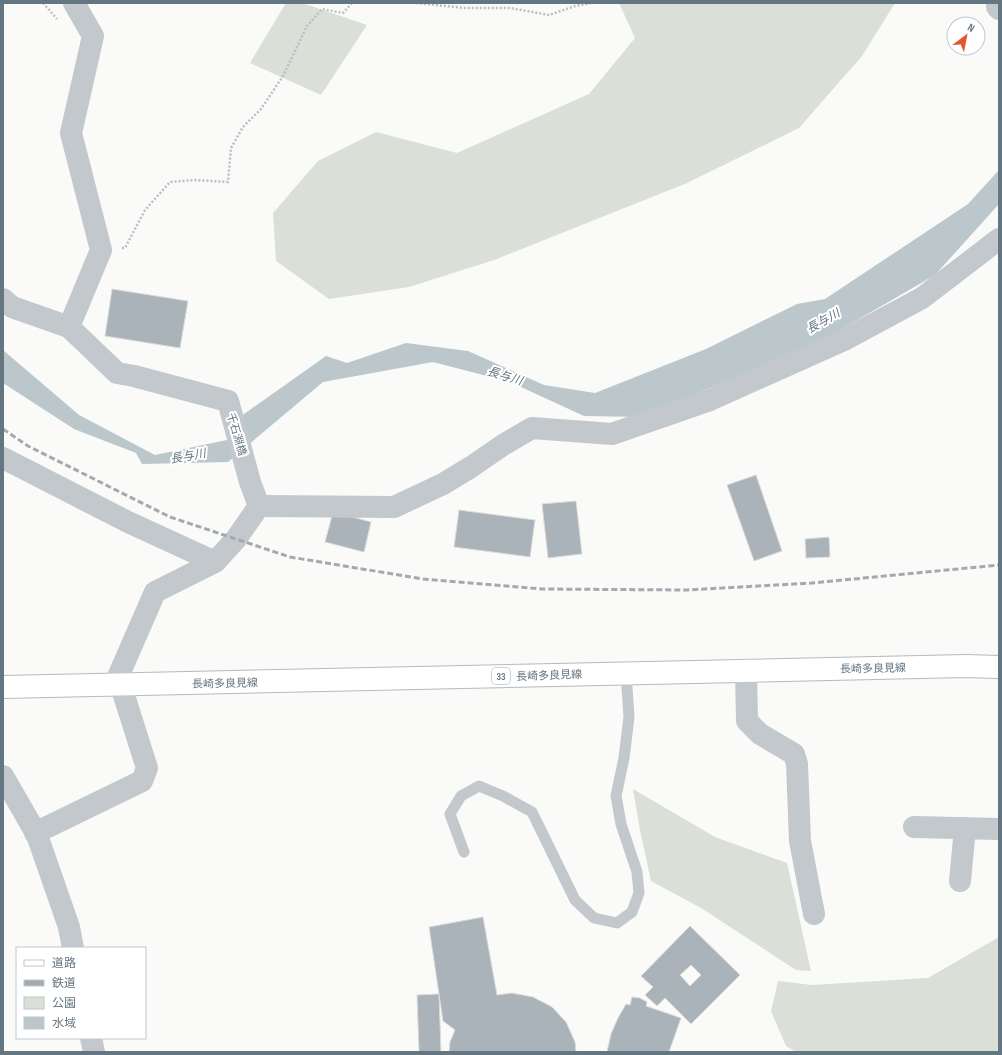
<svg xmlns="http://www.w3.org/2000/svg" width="1002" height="1055" font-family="'Sofia Sans Condensed','Noto Sans JP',sans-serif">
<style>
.green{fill:#dadfd7}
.water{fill:#bbc7cb}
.building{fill:#aab3b9;stroke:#dcdcda;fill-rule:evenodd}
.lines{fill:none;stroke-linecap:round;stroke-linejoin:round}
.primary-casing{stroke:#b5babe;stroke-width:24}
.path{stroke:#bbbfc2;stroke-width:2.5;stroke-dasharray:2 2;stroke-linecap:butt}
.service{stroke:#c3c8cc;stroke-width:11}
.minor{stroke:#c3c8cc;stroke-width:22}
.tertiary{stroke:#c3c8cc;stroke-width:22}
.primary{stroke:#fff;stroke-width:22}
.rail{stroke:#a2aab0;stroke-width:3;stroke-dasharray:6 3;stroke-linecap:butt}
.labels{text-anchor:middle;stroke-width:4;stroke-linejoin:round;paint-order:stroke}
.shield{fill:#fff;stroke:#939fa8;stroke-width:1}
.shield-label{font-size:10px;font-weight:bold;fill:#657683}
.street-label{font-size:11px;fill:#657683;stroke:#fff}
.water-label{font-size:12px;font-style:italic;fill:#60757c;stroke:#fff}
</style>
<rect width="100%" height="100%" fill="#fafaf8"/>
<!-- green -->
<g class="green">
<polygon points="286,3 302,3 367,25 321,95 250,63"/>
<polygon points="619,3 895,3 862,56 799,128 687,183 494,260 409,287 329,299 276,261 273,213 318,161 376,132 457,153 589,94 635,38"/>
<polygon points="633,789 715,837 787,863 811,971 796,970 701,908 651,881 640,830"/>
<polygon points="999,937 999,1052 796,1052 786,1046 771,1011 778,981 812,985 928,978"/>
</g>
<!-- water -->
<polygon class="water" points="999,170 999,204 935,275 816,344 640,417 584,416 510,382 433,362 323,382 228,462 142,464 136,453 74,429 3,383 3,350 79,415 155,455 227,440 237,419 326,356 347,363 406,343 468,351 544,385 595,393 706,349 797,304 825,299 968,204"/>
<!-- building -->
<g class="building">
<polygon points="112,289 188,301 180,348 105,336"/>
<polygon points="756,475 782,551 754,561 727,485"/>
<polygon points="576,501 582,554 548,558 542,504"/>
<polygon points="459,510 535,520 530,557 454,547"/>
<polygon points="333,512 371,522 364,552 325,542"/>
<polygon points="829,537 830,557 806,558 805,539"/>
<polygon points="483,917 497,995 512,993 533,997 552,1007 566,1022 575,1042 576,1052 449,1052 450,1042 455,1030 443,1021 429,927"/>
<path d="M690,926l50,49 -49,49 -26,-26 -8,8 -12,-11 8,-8 -12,-11zM691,965l10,10 -11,11 -10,-11z"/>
<polygon points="439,994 441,1052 419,1052 417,995"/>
<polygon points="632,997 640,998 647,1002 646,1006 681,1018 669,1052 607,1052 611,1034 618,1018 626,1004 630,1005"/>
</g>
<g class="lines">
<!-- primary casing -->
<g class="primary-casing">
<polyline id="primary" points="3,687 966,666 999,667"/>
</g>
<!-- path -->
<g class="path">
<polyline points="43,3 57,19"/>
<polyline points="416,3 465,8 510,8 549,15 575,6 592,3"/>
<polyline points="122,248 125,248 145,210 170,182 194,180 228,182 231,148 243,127 261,109 283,76 307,26 322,9 343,13 352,3"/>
</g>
<!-- service -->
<polyline class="service" points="464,852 450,814 461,796 479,786 503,796 532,812 575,900 594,918 617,923 632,912 639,893 637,872 621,824 616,796 624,758 629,717 626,673"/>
<!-- minor -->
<g class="minor">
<polyline points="74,3 93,36 71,133 101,250 69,327 117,373 134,376 228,401 250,482 259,506"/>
<polyline points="998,3 997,7 999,9"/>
<polyline points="3,299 12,307 69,327"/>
<polyline points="3,458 128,522 215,562"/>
<polyline points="259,506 394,507 443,484 471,467 503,445 532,428 612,434 710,400 844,340 922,298 999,239"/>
<polyline points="746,670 747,721 760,734 794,754 797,764 800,841 814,914"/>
<polyline points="114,686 155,592 215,562 236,539 259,506"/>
<polyline points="914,827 999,829"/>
<polyline points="35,833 142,781 147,768 121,686"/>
<polyline points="960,881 965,828"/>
</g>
<!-- tertiary -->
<g class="tertiary">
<polyline points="3,776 37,835 69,927 73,948"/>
<polyline points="91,1038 94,1052"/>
</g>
<!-- primary -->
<use href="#primary" class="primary"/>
<!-- rail -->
<polyline class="rail" points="3,429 28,446 170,517 290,557 423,579 542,589 687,590 812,583 999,565"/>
</g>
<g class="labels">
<!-- shield labels -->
<rect class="shield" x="492" y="668" width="18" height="16" rx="3"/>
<g class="shield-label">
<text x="501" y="680">33</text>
</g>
<!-- street labels -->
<g class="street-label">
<text transform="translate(237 434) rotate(74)" y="4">千石淵橋</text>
<text transform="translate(873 668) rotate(-1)" y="4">長崎多良見線</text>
<text transform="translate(549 675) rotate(-2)" y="4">長崎多良見線</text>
<text transform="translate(225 683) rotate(-1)" y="4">長崎多良見線</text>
</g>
<!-- water labels -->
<g class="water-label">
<text transform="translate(823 321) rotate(-30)" y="4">長与川</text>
<text transform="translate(505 376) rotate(17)" y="4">長与川</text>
<text transform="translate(188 456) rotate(-10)" y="4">長与川</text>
</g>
</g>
<!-- border -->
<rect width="1002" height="1055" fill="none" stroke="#657683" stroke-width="8"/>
<!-- legend -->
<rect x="16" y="947" width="130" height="92" fill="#ffffff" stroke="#c1c8cd"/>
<rect x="24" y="960" width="20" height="6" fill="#ffffff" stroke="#c1c8cd"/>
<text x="52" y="967" font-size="12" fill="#657683">道路</text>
<rect x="24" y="980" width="20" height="6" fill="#a2aab0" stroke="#c1c8cd"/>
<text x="52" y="987" font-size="12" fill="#657683">鉄道</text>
<rect x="24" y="997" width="20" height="12" fill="#dadfd7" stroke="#c1c8cd"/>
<text x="52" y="1007" font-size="12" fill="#657683">公園</text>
<rect x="24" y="1017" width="20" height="12" fill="#bbc7cb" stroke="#c1c8cd"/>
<text x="52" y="1027" font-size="12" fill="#657683">水域</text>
<!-- north arrow -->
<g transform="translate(966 36) rotate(32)"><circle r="19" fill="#ffffff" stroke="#c1c8cd"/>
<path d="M0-3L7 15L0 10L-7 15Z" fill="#e4572e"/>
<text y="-6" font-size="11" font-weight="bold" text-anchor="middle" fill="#657683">N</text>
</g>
</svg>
